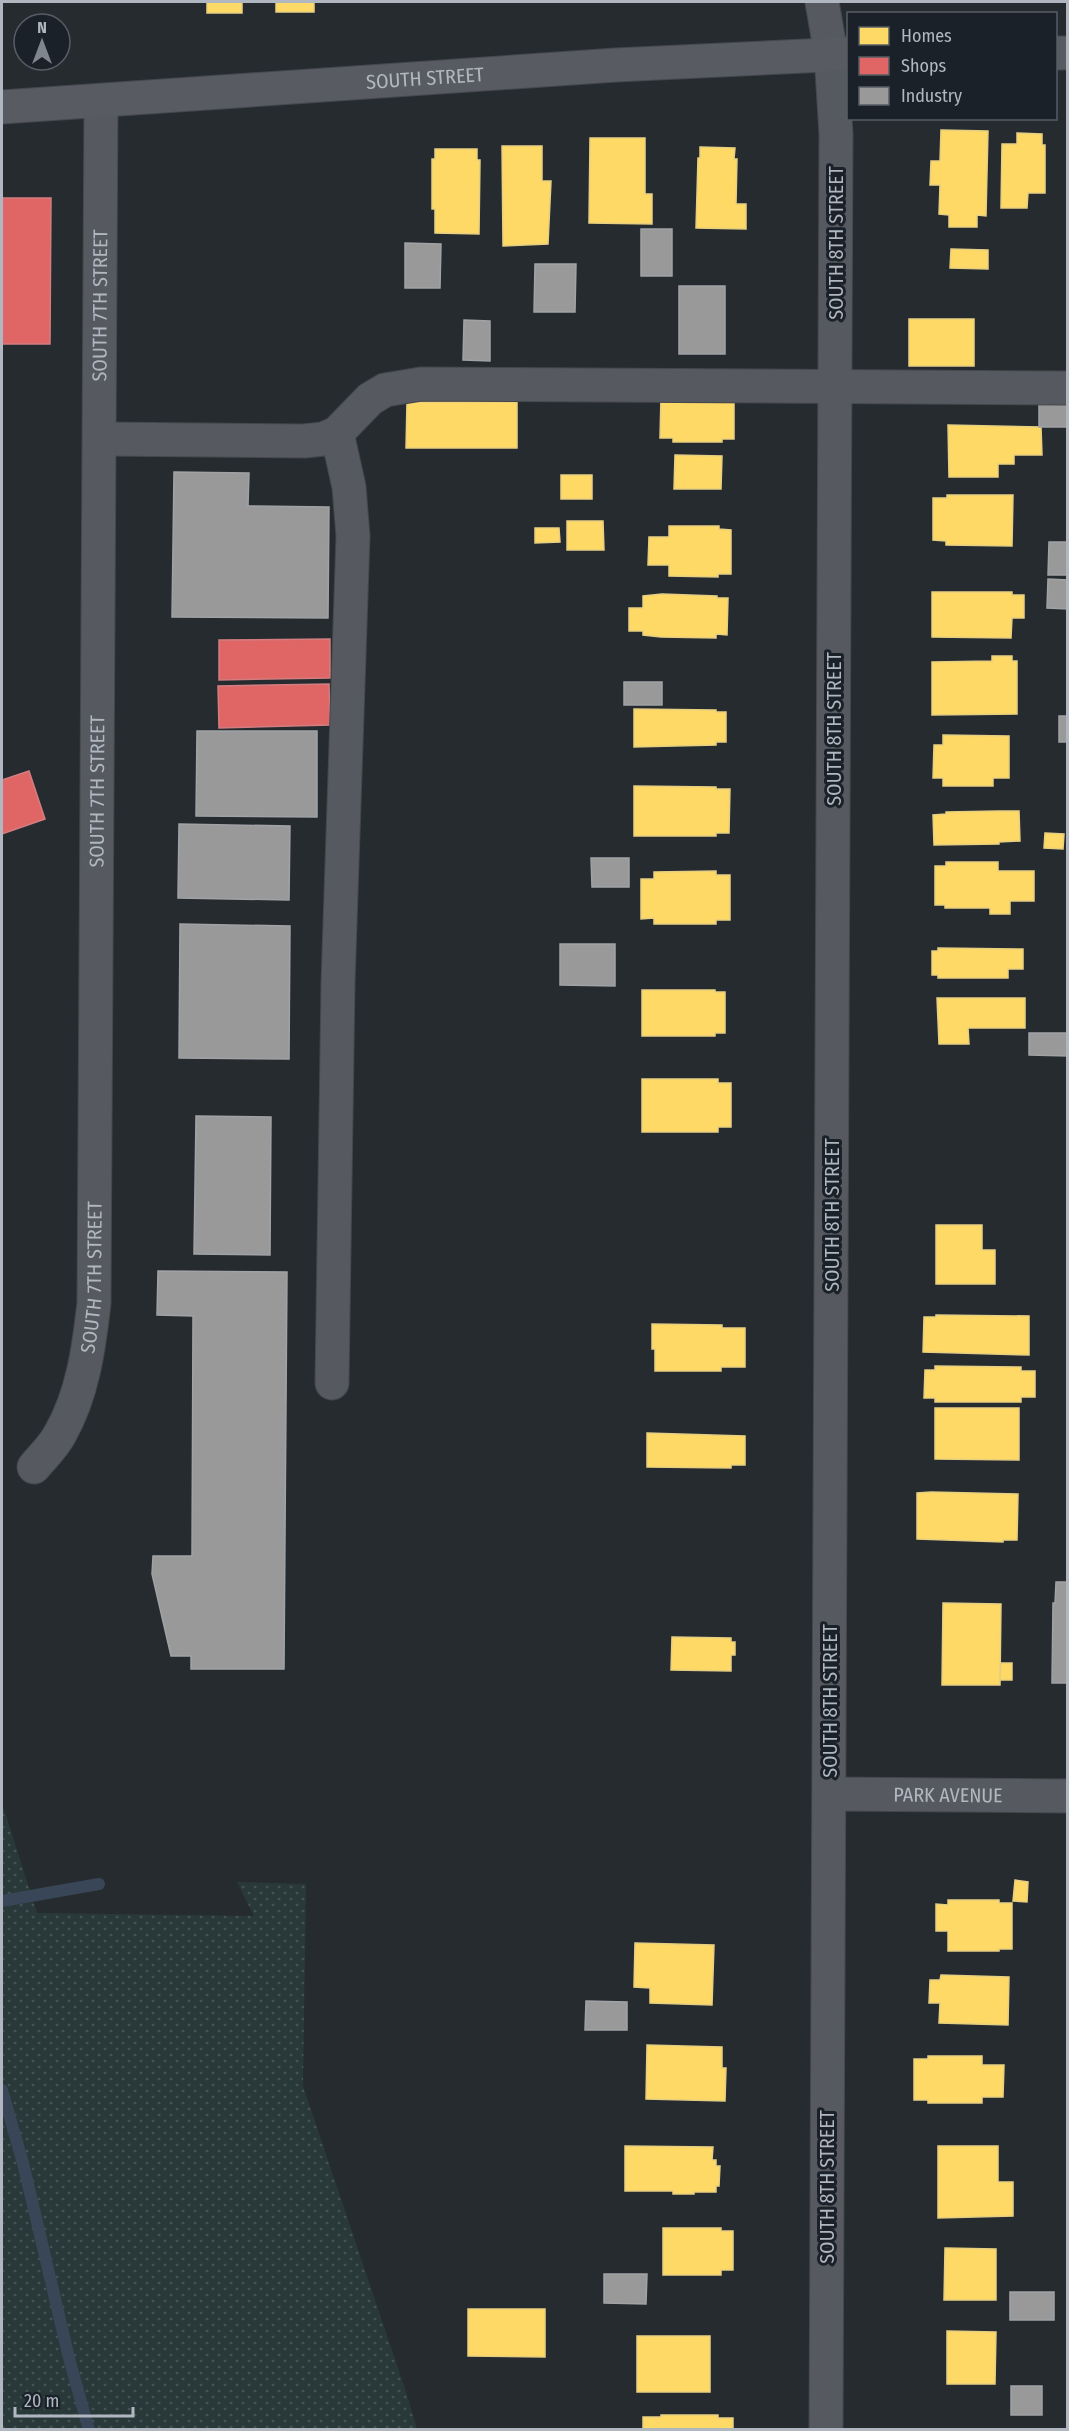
<svg xmlns="http://www.w3.org/2000/svg" width="1069" height="2431" font-family="'Fira Sans Condensed',sans-serif">
<style>
.park{fill:url(#park-dots)}
.homes{fill:#ffd966;stroke:#e7cf81;stroke-width:1.5}
.shops{fill:#e06666;stroke:#d27e81;stroke-width:1.5}
.industry{fill:#999;stroke:#a0a2a5;stroke-width:1.5}
.lines{fill:none;stroke-linecap:round;stroke-linejoin:round}
.stream{stroke:#384657;stroke-width:12}
.minor-casing{stroke:#44474b;stroke-width:35}
.major-casing{stroke:#44474d;stroke-width:35}
.minor{stroke:#56595f;stroke-width:33}
.major{stroke:#585b61;stroke-width:33}
.labels{text-anchor:middle;stroke-width:6;stroke-linejoin:round;paint-order:stroke}
.street-label{font-size:20px;fill:#b0b7c1;stroke:#1b2129}
</style>
<defs>
<pattern id="park-dots" width="8" height="8" patternUnits="userSpaceOnUse" patternTransform="scale(1.5)"><rect width="8" height="8" fill="#293939"/><path d="M2 2h.1M6 6h.1" fill="none" stroke="#465354" stroke-width="1.8" stroke-linecap="round"/></pattern>
</defs>
<rect width="100%" height="100%" fill="#262b30"/>
<!-- park -->
<polygon class="park" points="2,1803 37,1913 254,1916 237,1882 306,1884 303,2086 407,2395 417,2429 2,2429"/>
<!-- homes -->
<g class="homes">
<rect x="207" y="2" width="35" height="11"/>
<rect x="276" y="2" width="38" height="10"/>
<polygon points="941,130 988,131 986,216 977,215 977,227 949,227 949,215 939,214 940,185 930,185 931,161 940,161"/>
<polygon points="1017,133 1042,134 1042,145 1045,145 1045,193 1028,193 1027,208 1001,208 1002,144 1017,144"/>
<polygon points="590,138 645,138 645,194 652,194 652,224 589,223"/>
<polygon points="502,146 542,146 542,181 551,181 548,244 503,246"/>
<polygon points="700,147 735,148 734,159 737,159 736,204 746,204 746,229 696,228 698,158 700,158"/>
<polygon points="435,149 477,149 477,160 480,160 479,234 435,233 435,209 432,209 432,159 435,159"/>
<polygon points="951,249 988,250 988,269 950,268"/>
<rect x="909" y="319" width="65" height="47"/>
<polygon points="661,396 734,397 734,439 722,439 722,442 673,442 673,438 660,438"/>
<polygon points="407,402 517,402 517,448 406,448"/>
<polygon points="948,425 1041,427 1042,455 1014,455 1014,464 998,464 998,477 949,477"/>
<polygon points="675,455 722,456 721,489 674,489"/>
<rect x="561" y="475" width="31" height="24"/>
<polygon points="947,495 1013,495 1012,546 946,545 946,541 933,540 933,498 947,498"/>
<polygon points="567,521 603,521 604,550 567,550"/>
<polygon points="669,526 719,526 719,529 731,530 731,574 718,574 718,577 669,576 669,565 648,565 649,537 669,537"/>
<polygon points="535,528 559,528 560,542 535,543"/>
<polygon points="932,592 1012,592 1012,595 1024,595 1024,618 1012,618 1011,638 932,637"/>
<polygon points="662,594 717,596 717,598 728,598 727,635 716,634 716,638 661,637 643,635 643,631 629,631 629,608 643,608 643,596"/>
<polygon points="992,656 1012,656 1012,661 1017,661 1017,714 932,715 932,662 992,661"/>
<polygon points="634,709 716,710 716,712 726,712 726,742 716,742 716,745 634,747"/>
<polygon points="943,735 1009,736 1009,778 993,778 993,786 943,786 943,778 933,778 934,745 943,745"/>
<polygon points="634,786 716,787 716,789 730,789 729,833 716,833 716,836 634,836"/>
<polygon points="998,811 1019,811 1020,841 999,842 999,844 934,845 933,815 946,814 946,812"/>
<polygon points="1045,833 1064,834 1063,849 1044,848"/>
<polygon points="946,862 998,862 998,871 1034,871 1034,901 1010,901 1010,914 990,914 990,908 945,908 945,905 935,905 935,866 946,866"/>
<polygon points="716,871 716,875 730,875 730,920 716,920 716,924 654,924 654,918 641,919 641,879 654,879 654,872"/>
<polygon points="938,948 1023,949 1023,969 1008,969 1008,978 938,978 938,975 932,975 932,951 938,951"/>
<polygon points="642,990 715,990 715,992 725,992 725,1033 715,1033 715,1036 642,1036"/>
<polygon points="937,998 1025,998 1025,1028 968,1028 969,1044 939,1044"/>
<polygon points="642,1079 718,1079 718,1083 731,1083 731,1127 718,1127 718,1132 642,1132"/>
<polygon points="936,1225 982,1225 982,1250 995,1250 995,1284 936,1284"/>
<polygon points="936,1315 1029,1316 1029,1355 923,1352 924,1317 936,1317"/>
<polygon points="652,1324 722,1325 722,1328 745,1328 745,1367 721,1367 721,1371 655,1371 655,1349 652,1349"/>
<polygon points="935,1366 1021,1367 1021,1371 1035,1371 1035,1397 1021,1397 1021,1402 935,1402 935,1398 924,1398 925,1370 935,1370"/>
<polygon points="935,1408 1019,1408 1019,1460 935,1459"/>
<polygon points="647,1433 745,1436 745,1465 731,1465 731,1468 647,1467"/>
<polygon points="931,1492 1018,1494 1017,1540 1003,1540 1003,1542 917,1539 917,1493"/>
<polygon points="943,1603 1001,1604 1000,1685 942,1685"/>
<polygon points="672,1637 731,1638 731,1642 735,1642 735,1655 731,1655 731,1671 671,1670"/>
<polygon points="1001,1663 1012,1663 1012,1680 1000,1680"/>
<polygon points="1015,1880 1028,1882 1027,1902 1013,1901"/>
<polygon points="948,1900 999,1900 999,1903 1012,1903 1012,1949 999,1949 999,1951 948,1951 948,1931 936,1931 936,1904 948,1905"/>
<polygon points="635,1943 714,1945 712,2005 650,2003 650,1988 634,1987"/>
<polygon points="941,1975 1009,1977 1008,2025 939,2023 940,2003 929,2003 930,1980 940,1980"/>
<polygon points="647,2045 722,2047 722,2068 726,2068 725,2101 646,2099"/>
<polygon points="928,2056 982,2056 982,2065 1004,2065 1003,2097 982,2097 982,2103 928,2103 928,2100 914,2100 914,2059 928,2059"/>
<polygon points="625,2146 713,2147 712,2160 716,2160 716,2166 720,2166 719,2186 716,2186 716,2192 694,2192 694,2194 673,2194 673,2191 625,2191"/>
<polygon points="938,2146 998,2146 998,2182 1013,2182 1013,2216 938,2218"/>
<polygon points="663,2228 721,2228 721,2231 733,2231 733,2270 721,2270 721,2275 663,2275"/>
<polygon points="945,2248 996,2249 996,2300 944,2300"/>
<polygon points="468,2309 545,2309 545,2357 468,2356"/>
<polygon points="947,2331 996,2332 995,2384 947,2384"/>
<rect x="637" y="2336" width="73" height="56"/>
<polygon points="661,2415 718,2415 718,2418 733,2418 733,2430 643,2430 643,2417 661,2417"/>
</g>
<!-- shops -->
<g class="shops">
<polygon points="2,198 51,198 50,344 2,344"/>
<polygon points="330,639 330,678 219,680 219,640"/>
<polygon points="329,684 330,725 219,728 218,686"/>
<polygon points="29,771 45,819 2,834 2,780"/>
</g>
<!-- industry -->
<g class="industry">
<rect x="641" y="229" width="31" height="47"/>
<polygon points="405,243 441,244 440,288 405,288"/>
<polygon points="535,264 576,264 575,312 534,312"/>
<rect x="679" y="286" width="46" height="68"/>
<polygon points="464,320 490,321 490,361 463,360"/>
<polygon points="1068,400 1068,427 1039,427 1039,401"/>
<polygon points="174,472 249,473 248,506 329,507 328,618 172,617"/>
<polygon points="1049,542 1068,542 1068,575 1048,575"/>
<polygon points="1048,579 1068,580 1068,609 1047,608"/>
<rect x="624" y="682" width="38" height="23"/>
<rect x="1059" y="716" width="9" height="26"/>
<polygon points="197,731 317,731 317,817 196,816"/>
<polygon points="179,824 290,826 289,900 178,898"/>
<polygon points="591,858 629,858 629,887 592,887"/>
<polygon points="180,924 290,926 289,1059 179,1058"/>
<polygon points="560,944 615,944 615,986 560,985"/>
<polygon points="1029,1033 1068,1033 1068,1056 1029,1055"/>
<polygon points="196,1116 271,1117 270,1255 194,1254"/>
<polygon points="158,1271 287,1272 284,1669 191,1669 191,1656 171,1656 152,1574 153,1556 192,1556 193,1316 157,1315"/>
<polygon points="1056,1582 1068,1582 1068,1683 1052,1683 1053,1603 1055,1603"/>
<polygon points="586,2001 627,2002 627,2030 585,2030"/>
<polygon points="604,2274 647,2274 646,2304 604,2303"/>
<rect x="1010" y="2292" width="44" height="28"/>
<rect x="1011" y="2386" width="31" height="29"/>
</g>
<g class="lines">
<!-- stream -->
<g class="stream">
<polyline points="2,1901 99,1884"/>
<polyline points="2,2090 23,2163 70,2362 89,2430"/>
</g>
<!-- minor casing -->
<g class="minor-casing">
<g id="minor">
<polyline points="822,2 831,54 836,134 826,2430"/>
<polyline points="101,439 304,441 323,439 337,433 370,399 385,390 421,384 1068,388"/>
<polyline points="332,1383 338,983 353,536 349,487 337,433"/>
<path id="s1" d="M34,1467c9,-11 20,-21 26,-33 23,-40 29,-87 34,-131l7,-1202"/>
<path id="s2" d="M830,1794l238,2"/>
</g>
</g>
<!-- major casing -->
<g class="major-casing">
<g id="major">
<polyline points="1056,53 1068,53"/>
<path id="s3" d="M2,107l614,-42 232,-11"/>
</g>
</g>
<!-- minor -->
<use href="#minor" class="minor"/>
<!-- major -->
<use href="#major" class="major"/>
</g>
<g class="labels">
<!-- street labels -->
<g class="street-label">
<text dy="7" stroke="none"><textPath href="#s3" startOffset="424">SOUTH STREET</textPath></text>
<text transform="translate(836 243) rotate(-90)" y="7">SOUTH 8TH STREET</text>
<text dy="7" stroke="none"><textPath href="#s1" startOffset="1176">SOUTH 7TH STREET</textPath></text>
<text transform="translate(834 729) rotate(-90)" y="7">SOUTH 8TH STREET</text>
<text dy="7" stroke="none"><textPath href="#s1" startOffset="690">SOUTH 7TH STREET</textPath></text>
<text transform="translate(832 1215) rotate(-90)" y="7">SOUTH 8TH STREET</text>
<text dy="7" stroke="none"><textPath href="#s1" startOffset="204">SOUTH 7TH STREET</textPath></text>
<text transform="translate(830 1701) rotate(-90)" y="7">SOUTH 8TH STREET</text>
<text dy="7" stroke="none"><textPath href="#s2" startOffset="118">PARK AVENUE</textPath></text>
<text transform="translate(827 2187) rotate(-90)" y="7">SOUTH 8TH STREET</text>
</g>
</g>
<!-- border -->
<rect width="1069" height="2431" fill="none" stroke="#b0b7c1" stroke-width="6"/>
<!-- legend -->
<rect x="847" y="12" width="210" height="108" fill="#1b2129" stroke="#575d66" stroke-width="1.5"/>
<rect x="859" y="27" width="30" height="18" fill="#ffd966" stroke="#575d66" stroke-width="1.5"/>
<text x="901" y="42" font-size="18" fill="#b0b7c1">Homes</text>
<rect x="859" y="57" width="30" height="18" fill="#e06666" stroke="#575d66" stroke-width="1.5"/>
<text x="901" y="72" font-size="18" fill="#b0b7c1">Shops</text>
<rect x="859" y="87" width="30" height="18" fill="#999999" stroke="#575d66" stroke-width="1.5"/>
<text x="901" y="102" font-size="18" fill="#b0b7c1">Industry</text>
<!-- north arrow -->
<g transform="translate(42 42)"><circle r="28" fill="#1b2129" stroke="#575d66" stroke-width="1.5"/>
<path d="M0-4.5L10 22L0 15L-10 22Z" fill="#80868e"/>
<text y="-9" font-size="16" font-weight="bold" text-anchor="middle" fill="#b0b7c1">N</text>
</g>
<!-- scale -->
<path d="M15 2407v9h118v-9" fill="none" stroke="#b0b7c1" stroke-width="3"/>
<text x="24" y="2407" font-size="18" fill="#b0b7c1" stroke="#1b2129" stroke-width="4.5" paint-order="stroke">20 m</text>
</svg>
